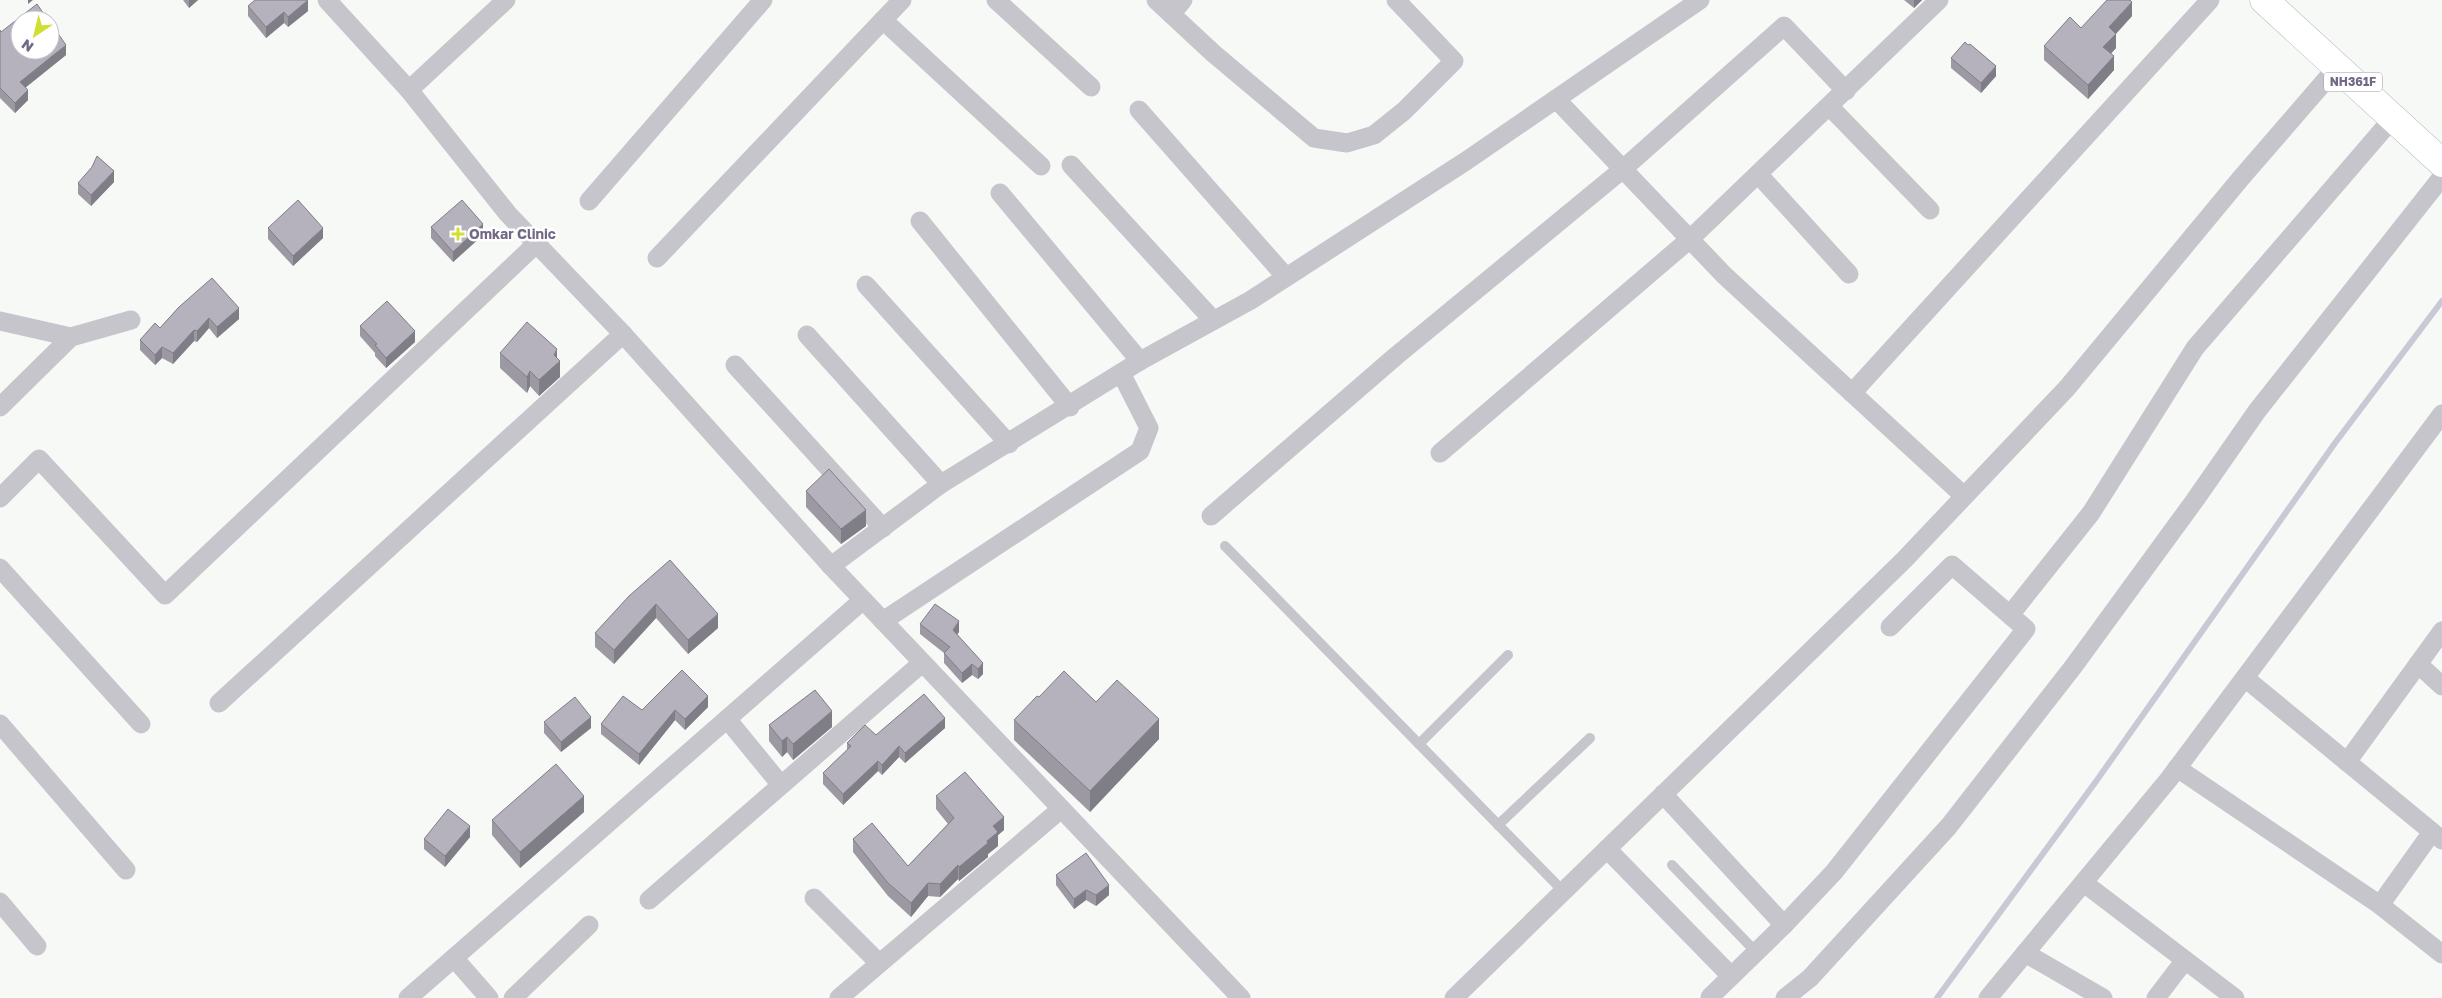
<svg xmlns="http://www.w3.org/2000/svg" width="2442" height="998" font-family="'Golos Text',sans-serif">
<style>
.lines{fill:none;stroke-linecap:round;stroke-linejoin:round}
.stream{stroke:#cac8d4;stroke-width:6}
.trunk-casing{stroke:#bab8be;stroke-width:29}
.service{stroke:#c7c5cc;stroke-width:10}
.minor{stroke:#c7c5cc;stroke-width:19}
.trunk{stroke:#fff;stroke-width:28}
.wall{fill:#9c99a3}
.shaded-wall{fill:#7f7d85}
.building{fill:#b5b2be;stroke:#7f7d85}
.poi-dot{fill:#d1df30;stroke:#fff;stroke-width:2}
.labels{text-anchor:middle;stroke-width:5;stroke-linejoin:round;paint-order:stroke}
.shield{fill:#fff;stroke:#9c96ab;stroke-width:1}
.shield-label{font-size:12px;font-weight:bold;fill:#726987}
.poi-label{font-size:14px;font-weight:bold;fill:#726987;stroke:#fff;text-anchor:start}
</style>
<rect width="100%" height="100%" fill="#f7f9f7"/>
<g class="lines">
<!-- stream -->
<polyline class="stream" points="1937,998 2097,780 2335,443 2442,301"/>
<!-- trunk casing -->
<g class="trunk-casing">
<polyline id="trunk" points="2264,0 2442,163"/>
</g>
<!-- service -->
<g class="service">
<polyline points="1225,546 1563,891"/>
<polyline points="1419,744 1508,655"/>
<polyline points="1498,825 1590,738"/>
<polyline points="1672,865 1756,952"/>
</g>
<!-- minor -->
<g class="minor">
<polyline points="327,0 409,90 508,214 623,334 831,566 1241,998"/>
<polyline points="996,0 1091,87"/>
<polyline points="1156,0 1213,53 1314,138 1347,143 1374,135 1404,111 1454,61 1396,0"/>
<polyline points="1171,14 1183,0"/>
<polyline points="883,20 1041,166"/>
<polyline points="409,90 506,0"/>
<polyline points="1556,99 1724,275 1964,496"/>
<polyline points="1830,107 1930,210"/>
<polyline points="1139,110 1286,277"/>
<polyline points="1071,165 1213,320"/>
<polyline points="1758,174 1849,274"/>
<polyline points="1000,193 1140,361"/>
<polyline points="589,201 763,0"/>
<polyline points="920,221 1070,407"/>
<polyline points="657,258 902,0"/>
<polyline points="866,285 1009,444"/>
<polyline points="0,321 71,337 131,320"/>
<polyline points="807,335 941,484"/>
<polyline points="735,365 883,528"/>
<polyline points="1852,393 2210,0"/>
<polyline points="0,407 71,337"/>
<polyline points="1440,453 1690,239 1939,0"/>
<polyline points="0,498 39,459 165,595 536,244"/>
<polyline points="1211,516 1396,356 1623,169 1784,26 1846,91"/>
<polyline points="831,566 941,484 1140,361 1251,300 1466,161 1700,0"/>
<polyline points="0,568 141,724"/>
<polyline points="2010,615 2091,513 2195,348 2393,118"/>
<polyline points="883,621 1140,451 1149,428 1121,373"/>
<polyline points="2418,664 2442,686"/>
<polyline points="2245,678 2442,840"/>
<polyline points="219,703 623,334"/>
<polyline points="727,719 781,785"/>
<polyline points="0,724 126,870"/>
<polyline points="2347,762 2442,631"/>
<polyline points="2177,768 2380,905 2442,954"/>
<polyline points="1663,794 1784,925 1834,872 2026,629 1952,565 1890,627"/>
<polyline points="1607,849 1731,976"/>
<polyline points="2084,883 2235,998"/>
<polyline points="814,898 879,963"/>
<polyline points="649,900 922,663"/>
<polyline points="0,902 37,946"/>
<polyline points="2380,905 2432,832"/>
<polyline points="2025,953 2103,998"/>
<polyline points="454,958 489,998"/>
<polyline points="1710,997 1784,925"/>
<polyline points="408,998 863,600"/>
<polyline points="513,998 589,925"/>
<polyline points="839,998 1061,809"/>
<polyline points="1454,998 1904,560 2067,388 2241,178 2337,67"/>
<polyline points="1785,998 1810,978 1949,826 2073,667 2195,500 2257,411 2442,177"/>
<polyline points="1988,998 2169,779 2442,414"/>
<polyline points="2156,998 2185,960"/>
</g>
<!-- trunk -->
<use href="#trunk" class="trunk"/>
</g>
<!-- wall -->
<g class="wall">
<polygon points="183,0 198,0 189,8"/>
<polygon points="1904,0 1922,0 1914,8"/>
<polygon points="248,6 308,11 288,27 284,23 266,38 248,16"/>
<polygon points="2132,16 2116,34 2116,48 2111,54 2114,70 2088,99 2044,60 2044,46 2081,28"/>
<polygon points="0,30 1,32 66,55 26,87 28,100 15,113 0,98"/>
<polygon points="1951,58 1996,76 1981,93 1951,68"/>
<polygon points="114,182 91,206 78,194 78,183"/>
<polygon points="431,227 483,235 453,262 431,238"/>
<polygon points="268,228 323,238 293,266 268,239"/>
<polygon points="179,307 239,319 217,338 209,328 197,342 194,341 173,364 162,358 155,365 140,350 140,340 160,328"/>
<polygon points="360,326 415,342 386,368 375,356 375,353 360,336"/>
<polygon points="500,353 557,358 560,377 539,396 530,386 527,393 500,368"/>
<polygon points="806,491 866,526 841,544 806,507"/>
<polygon points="670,560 718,628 688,654 656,618 614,664 595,647 595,633"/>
<polygon points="920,624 959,632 957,634 983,674 978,679 972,675 962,683 944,663 944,653 920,634"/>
<polygon points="1039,697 1096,702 1159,739 1090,812 1014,740 1014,720"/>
<polygon points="708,707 685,730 675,720 639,765 601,734 601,724 642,710"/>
<polygon points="544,722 591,728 561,752 544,733"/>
<polygon points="769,725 832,727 793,760 787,752 782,757 769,741"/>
<polygon points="945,728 905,763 899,757 882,775 878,771 843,805 823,784 823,773 847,750 847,743 876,735"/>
<polygon points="936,796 1004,830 998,835 998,846 988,854 988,857 959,881 958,879 940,897 928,896 911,917 888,896 853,852 853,839 908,866 948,824 936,809"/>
<polygon points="584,812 520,868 492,835 492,820"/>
<polygon points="470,837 445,867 424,849 424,839"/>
<polygon points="1056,875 1109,895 1096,906 1086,900 1074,909 1056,885"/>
</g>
<!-- shaded-wall -->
<g class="shaded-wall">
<polygon points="28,0 33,0 28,4"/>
<polygon points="189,0 198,0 189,8"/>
<polygon points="308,0 308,11 288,27 288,17"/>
<polygon points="1914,0 1922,0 1914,8"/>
<polygon points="2132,2 2132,16 2109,41 2109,27"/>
<polygon points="284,12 284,23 266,38 266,27"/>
<polygon points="2116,34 2116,48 2103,61 2103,47"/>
<polygon points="66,45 66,55 20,92 20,82"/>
<polygon points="2114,56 2114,70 2088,99 2088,85"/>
<polygon points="1996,66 1996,76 1981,93 1981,83"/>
<polygon points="28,90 28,100 15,113 15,103"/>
<polygon points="114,171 114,182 91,206 91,195"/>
<polygon points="483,224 483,235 453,262 453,252"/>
<polygon points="323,228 323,238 293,266 293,256"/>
<polygon points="239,308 239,319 217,338 217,327"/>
<polygon points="209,318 209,328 197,342 197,331"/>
<polygon points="194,330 194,341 173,364 173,353"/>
<polygon points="415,331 415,342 386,368 386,358"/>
<polygon points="162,347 162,358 155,365 155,355"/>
<polygon points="557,349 557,364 560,361 560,377 539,396 539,380 554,355"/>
<polygon points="530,371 530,386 527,393 527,377"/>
<polygon points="866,510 866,526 841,544 841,529"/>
<polygon points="656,604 656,618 614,664 614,650"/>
<polygon points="718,614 718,628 688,654 688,640"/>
<polygon points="959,621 959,632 953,640 953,630"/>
<polygon points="983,663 983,674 978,679 978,669"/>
<polygon points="972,664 972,675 962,683 962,673"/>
<polygon points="708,696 708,707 685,730 685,719"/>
<polygon points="675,710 675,720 639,765 639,754"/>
<polygon points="832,711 832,727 793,760 793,744"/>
<polygon points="591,717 591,728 561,752 561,742"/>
<polygon points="945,718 945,728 905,763 905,753"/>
<polygon points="1159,719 1159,739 1090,812 1090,791"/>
<polygon points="787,737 787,752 782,757 782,741"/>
<polygon points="899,746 899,757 882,775 882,765"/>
<polygon points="878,761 878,771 843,805 843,794"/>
<polygon points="584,796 584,812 520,868 520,852"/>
<polygon points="1004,817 1004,830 998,835 998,846 988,854 988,857 959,881 959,867 987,841 993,826"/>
<polygon points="470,826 470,837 445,867 445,856"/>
<polygon points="958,865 958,879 940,897 940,884"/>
<polygon points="928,883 928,896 911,917 911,903"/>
<polygon points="1109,885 1109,895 1096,906 1096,895"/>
<polygon points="1086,890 1086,900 1074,909 1074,899"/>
</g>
<!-- building -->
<g class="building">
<polygon points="255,0 308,0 288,17 284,12 266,27 248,6"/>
<polygon points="2107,0 2130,0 2132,2 2109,27 2116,34 2103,47 2114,56 2088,85 2044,46 2070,17 2081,28"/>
<polygon points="37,4 48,20 20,20 20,50 50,50 50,22 66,45 20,82 28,90 15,103 0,88 0,30 1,32"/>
<polygon points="1965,42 1968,45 1970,44 1996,66 1981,83 1951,58"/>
<polygon points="97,156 114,171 91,195 78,183 92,167"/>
<polygon points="298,200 323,228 293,256 268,228"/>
<polygon points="462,200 483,224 453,252 431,227"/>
<polygon points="212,278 239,308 217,327 209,318 197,331 194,330 173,353 162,347 155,355 140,340 155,323 160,328 179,307"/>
<polygon points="387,301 415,331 386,358 375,345 377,344 360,326"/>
<polygon points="527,322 557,349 554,355 560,361 539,380 530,371 527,377 500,353"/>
<polygon points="829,469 866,510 841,529 806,491"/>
<polygon points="670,560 718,614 688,640 656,604 614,650 595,633 629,596"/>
<polygon points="935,604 959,621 953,630 983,663 978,669 972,664 962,673 944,653 950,647 920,624"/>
<polygon points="682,670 708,696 685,719 675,710 639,754 601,724 623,696 642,710"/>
<polygon points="1064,671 1096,702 1117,680 1159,719 1090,791 1014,720 1037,696 1039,697"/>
<polygon points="815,690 832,711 793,744 787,737 782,741 769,725"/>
<polygon points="924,694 945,718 905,753 899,746 882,765 878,761 843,794 823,773 851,746 847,743 865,725 876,735"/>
<polygon points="575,697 591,717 561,742 544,722"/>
<polygon points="556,764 584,796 520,852 492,820"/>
<polygon points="965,772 1004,817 993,826 998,832 987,841 988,843 959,867 958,865 940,884 928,883 911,903 888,883 853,839 872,823 908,866 954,818 936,796"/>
<polygon points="448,809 470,826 445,856 424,839"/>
<polygon points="1086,853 1109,885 1096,895 1086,890 1074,899 1056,875"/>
</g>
<!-- markers -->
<path class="poi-dot" d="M455.5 226.5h5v5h5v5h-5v5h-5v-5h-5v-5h5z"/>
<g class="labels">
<!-- shield labels -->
<rect class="shield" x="2324" y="72.5" width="58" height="19" rx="4"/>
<g class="shield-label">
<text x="2353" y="86">NH361F</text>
</g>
<!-- poi labels -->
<g class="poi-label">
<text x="469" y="239">Omkar Clinic</text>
</g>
</g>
<!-- north arrow -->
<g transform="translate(35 35) rotate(215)"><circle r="24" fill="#ffffff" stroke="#c7c3cf"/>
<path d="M0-4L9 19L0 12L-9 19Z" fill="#d1df30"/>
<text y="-8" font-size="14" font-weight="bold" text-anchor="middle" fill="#726987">N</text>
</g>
</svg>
